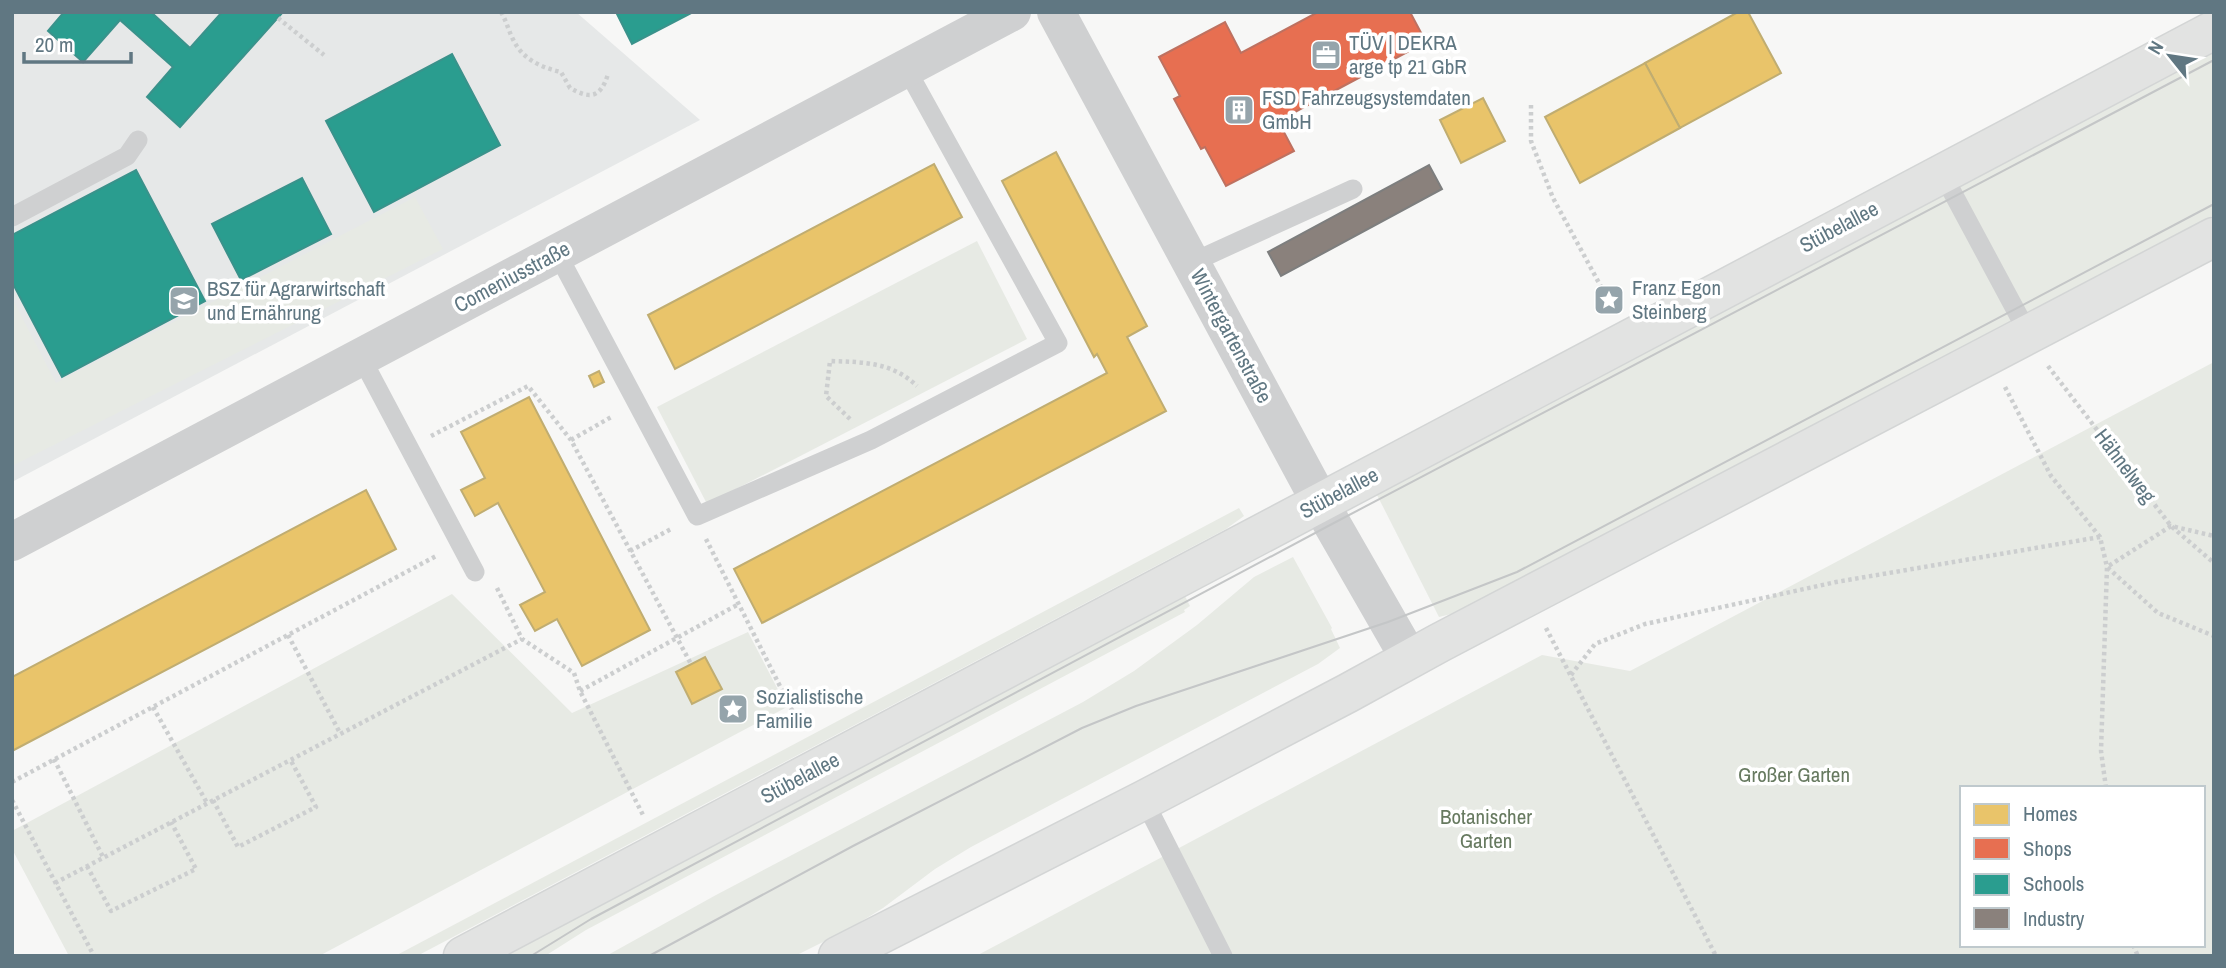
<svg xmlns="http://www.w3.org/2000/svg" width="2226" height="968" font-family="'Archivo Narrow',sans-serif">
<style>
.built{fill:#e6e8e8}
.green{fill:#e7eae4;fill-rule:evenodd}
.homes{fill:#e9c46a;stroke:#c0ad71;stroke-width:2}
.shops{fill:#e76f51;stroke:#be7160;stroke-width:2}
.schools{fill:#2a9d8f;stroke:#3a928b;stroke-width:2}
.industry{fill:#8a817c;stroke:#7d7e7e;stroke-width:2}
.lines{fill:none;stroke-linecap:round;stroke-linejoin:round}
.secondary-casing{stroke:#d3d5d5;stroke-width:41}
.path{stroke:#cccecf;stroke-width:4.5;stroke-dasharray:3.5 3.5;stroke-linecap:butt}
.lane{stroke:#cfd0d1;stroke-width:19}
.street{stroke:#cfd0d1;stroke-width:38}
.secondary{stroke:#e2e3e2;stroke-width:38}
.tram{stroke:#c4c6c7;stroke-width:2}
.labels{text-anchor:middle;stroke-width:7;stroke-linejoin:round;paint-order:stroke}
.poi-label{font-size:21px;fill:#607782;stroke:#fff;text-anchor:start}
.street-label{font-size:21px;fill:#607782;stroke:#fff}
.park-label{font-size:21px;fill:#677a60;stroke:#fff}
</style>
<rect width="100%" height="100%" fill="#f7f7f6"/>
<!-- built -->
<polygon class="built" points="12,12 576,12 700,120 12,482"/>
<!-- green -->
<g class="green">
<polygon points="2214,49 2214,215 1475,608 1439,617 1376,493"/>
<polygon points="415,197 443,249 12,466 12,298 56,383"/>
<polygon points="977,241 1027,339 707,504 657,407"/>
<path d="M2214,362v594h-1238l566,-301 88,16zM1962,788h241v157h-241z"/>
<polygon points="1239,508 1244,516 1226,529 417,956 395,956"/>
<polygon points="1293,557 1332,628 1331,629 1340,648 1318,664 971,847 935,869 883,908 849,929 795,956 606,956 716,895 1083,702 1134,671 1197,625 1254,577"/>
<polygon points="452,594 572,713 748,632 787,707 319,956 69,956 12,849 12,831"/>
<polygon points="1184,594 1190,606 1184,610 1185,612 586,930 545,956 500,956"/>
</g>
<!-- homes -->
<g class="homes">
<polygon points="1738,12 1748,12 1781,73 1680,128 1645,63"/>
<polygon points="1645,63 1680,128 1580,183 1545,117"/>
<polygon points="1483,98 1505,141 1461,163 1440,120"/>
<polygon points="1056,152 1147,326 1127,337 1166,411 762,623 734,569 1107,373 1097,354 1094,357 1002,181"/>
<polygon points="934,164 962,217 675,369 648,315"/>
<polygon points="599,371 604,382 594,387 589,376"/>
<polygon points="529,397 650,630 582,666 557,619 535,631 520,605 545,592 498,503 475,516 461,490 485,478 461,432"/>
<polygon points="366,490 396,549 12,751 12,677"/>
<polygon points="705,657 722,689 692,704 676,672"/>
</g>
<!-- shops -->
<polygon class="shops" points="1318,12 1410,12 1426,42 1278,121 1294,151 1226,186 1205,147 1201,149 1174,99 1180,96 1159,57 1225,22 1241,53"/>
<!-- schools -->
<g class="schools">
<polygon points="64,12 151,12 190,48 222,12 283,12 180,127 147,97 173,67 120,20 83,62 48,31"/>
<polygon points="616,12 693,12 632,44"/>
<polygon points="452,54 500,145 374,212 326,121"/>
<polygon points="136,170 205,301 62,377 12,282 12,235"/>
<polygon points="302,178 331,234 241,280 212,224"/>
</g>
<!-- industry -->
<polygon class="industry" points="1429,165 1442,189 1281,276 1268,252"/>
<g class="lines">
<!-- secondary casing -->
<g class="secondary-casing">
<g id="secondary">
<polyline points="463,956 2214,30"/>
<polyline points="838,956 1144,800 1348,693 1439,643 2214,237"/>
</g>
</g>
<!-- path -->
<g class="path">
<path d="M501,12c6,10 8,21 14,31 9,17 28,25 46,29l9,16c21,12 31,9 38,-14"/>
<polyline points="278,18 324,55"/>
<polyline points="1531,105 1531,141 1553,198 1612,307"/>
<polyline points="2048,366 2171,526 2214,563"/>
<polyline points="2005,387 2051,476 2100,537 2107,567 2158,613 2214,636"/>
<path d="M850,419l-24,-23 4,-35c33,1 62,1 87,25"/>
<polyline points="431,436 528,386 571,440 691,664"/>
<polyline points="571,440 613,416"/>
<polyline points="706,539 803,732"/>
<polyline points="630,551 673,528"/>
<polyline points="497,588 522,639 574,673 580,691 644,817"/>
<polyline points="1546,628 1716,956"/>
<polyline points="288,635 340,733"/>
<polyline points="1571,675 1595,644 1645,624 1836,582 2100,537"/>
<polyline points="580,691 737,605"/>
<polyline points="153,707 207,803"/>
<polyline points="54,759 103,857"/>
<polyline points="12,782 438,555"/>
<polyline points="2106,788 2101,751 2107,567 2171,526 2214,536"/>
<polyline points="12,800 94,956"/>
<polyline points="213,800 238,847 316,807 290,759"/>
<polyline points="87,866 111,911 196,869 171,822"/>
<polyline points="55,883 522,639"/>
<polyline points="2133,945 2138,956"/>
</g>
<!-- lane -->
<g class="lane">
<polyline points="1942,173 2029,335"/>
<polyline points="12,217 127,156 138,140"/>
<polyline points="557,253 697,516 871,440 1058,343 906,68"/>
<polyline points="1191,263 1353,189"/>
<polyline points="362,359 475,572"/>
<polyline points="1144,800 1223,956"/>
</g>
<!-- street -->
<g class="street">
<polyline points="1056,12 1332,524 1409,658"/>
<polyline points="12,542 1012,12"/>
</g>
<!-- secondary -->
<use href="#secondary" class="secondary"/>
<!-- tram -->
<g class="tram">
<polyline points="531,956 591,919 1332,524 2214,60"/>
<polyline points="649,956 853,846 1082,728 1136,706 1388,622 1517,572 2214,204"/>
</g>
</g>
<!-- icons -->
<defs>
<g id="office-square" transform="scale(1.575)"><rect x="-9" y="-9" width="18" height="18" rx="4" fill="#95a4ab" stroke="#fff"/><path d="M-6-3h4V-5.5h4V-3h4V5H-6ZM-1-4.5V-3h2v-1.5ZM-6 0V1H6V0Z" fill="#fff"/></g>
<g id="building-square" transform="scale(1.575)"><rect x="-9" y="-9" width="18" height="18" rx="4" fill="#95a4ab" stroke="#fff"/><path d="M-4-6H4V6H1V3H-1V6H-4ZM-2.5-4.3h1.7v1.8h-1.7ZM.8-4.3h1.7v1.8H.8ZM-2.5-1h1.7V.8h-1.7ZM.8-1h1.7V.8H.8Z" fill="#fff"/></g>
<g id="sight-square" transform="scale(1.575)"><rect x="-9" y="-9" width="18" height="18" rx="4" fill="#95a4ab" stroke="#fff"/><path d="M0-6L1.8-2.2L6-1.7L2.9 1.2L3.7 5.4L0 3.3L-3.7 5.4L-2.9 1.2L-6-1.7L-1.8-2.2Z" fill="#fff"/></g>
<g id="school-square" transform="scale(1.575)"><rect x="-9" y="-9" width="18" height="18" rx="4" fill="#95a4ab" stroke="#fff"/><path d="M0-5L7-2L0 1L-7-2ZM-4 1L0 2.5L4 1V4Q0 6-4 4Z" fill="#fff"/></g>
</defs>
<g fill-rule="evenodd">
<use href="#office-square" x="1326" y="55"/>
<use href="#building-square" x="1239" y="110"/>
<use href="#sight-square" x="1609" y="300"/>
<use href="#school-square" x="184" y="301"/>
<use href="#sight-square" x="733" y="709"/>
</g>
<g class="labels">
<!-- poi labels -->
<g class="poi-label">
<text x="1349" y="50">TÜV | DEKRA<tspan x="1349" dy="24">arge tp 21 GbR</tspan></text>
<text x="1262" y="105">FSD Fahrzeugsystemdaten<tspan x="1262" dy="24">GmbH</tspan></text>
<text x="1632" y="295">Franz Egon<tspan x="1632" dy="24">Steinberg</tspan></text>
<text x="207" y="296">BSZ für Agrarwirtschaft<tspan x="207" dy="24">und Ernährung</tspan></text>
<text x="756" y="704">Sozialistische<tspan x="756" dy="24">Familie</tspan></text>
</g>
<!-- street labels -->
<g class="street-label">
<text transform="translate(1839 227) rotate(-28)" y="7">Stübelallee</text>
<text transform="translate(512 277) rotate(-28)" y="7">Comeniusstraße</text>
<text transform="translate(1231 336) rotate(62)" y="7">Wintergartenstraße</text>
<text transform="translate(2125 466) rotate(53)" y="7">Hähnelweg</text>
<text transform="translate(1339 493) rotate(-28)" y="7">Stübelallee</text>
<text transform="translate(800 778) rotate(-28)" y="7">Stübelallee</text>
</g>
<!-- park labels -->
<g class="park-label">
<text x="1794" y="782">Großer Garten</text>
<text x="1486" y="824">Botanischer<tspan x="1486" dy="24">Garten</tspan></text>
</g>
</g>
<!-- border -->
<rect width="2226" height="968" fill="none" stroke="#607782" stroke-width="28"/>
<!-- legend -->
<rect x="1960" y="786" width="245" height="161" fill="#ffffff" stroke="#bfc9cd" stroke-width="2"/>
<rect x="1974" y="804" width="35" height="21" fill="#e9c46a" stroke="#bfc9cd" stroke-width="2"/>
<text x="2023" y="821" font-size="21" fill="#607782">Homes</text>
<rect x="1974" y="838" width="35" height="21" fill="#e76f51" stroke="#bfc9cd" stroke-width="2"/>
<text x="2023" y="856" font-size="21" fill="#607782">Shops</text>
<rect x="1974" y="874" width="35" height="21" fill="#2a9d8f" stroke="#bfc9cd" stroke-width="2"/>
<text x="2023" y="891" font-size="21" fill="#607782">Schools</text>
<rect x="1974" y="908" width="35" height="21" fill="#8a817c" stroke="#bfc9cd" stroke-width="2"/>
<text x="2023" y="926" font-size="21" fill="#607782">Industry</text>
<!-- north arrow -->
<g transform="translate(2170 56) rotate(300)" stroke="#ffffff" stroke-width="5" paint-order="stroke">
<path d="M0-5L12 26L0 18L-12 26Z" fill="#607782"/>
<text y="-10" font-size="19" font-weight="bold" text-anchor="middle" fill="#607782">N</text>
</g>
<!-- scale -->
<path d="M24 52v10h107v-10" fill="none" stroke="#607782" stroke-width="3.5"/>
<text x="35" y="52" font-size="21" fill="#607782" stroke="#ffffff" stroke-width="5" paint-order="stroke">20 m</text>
</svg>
